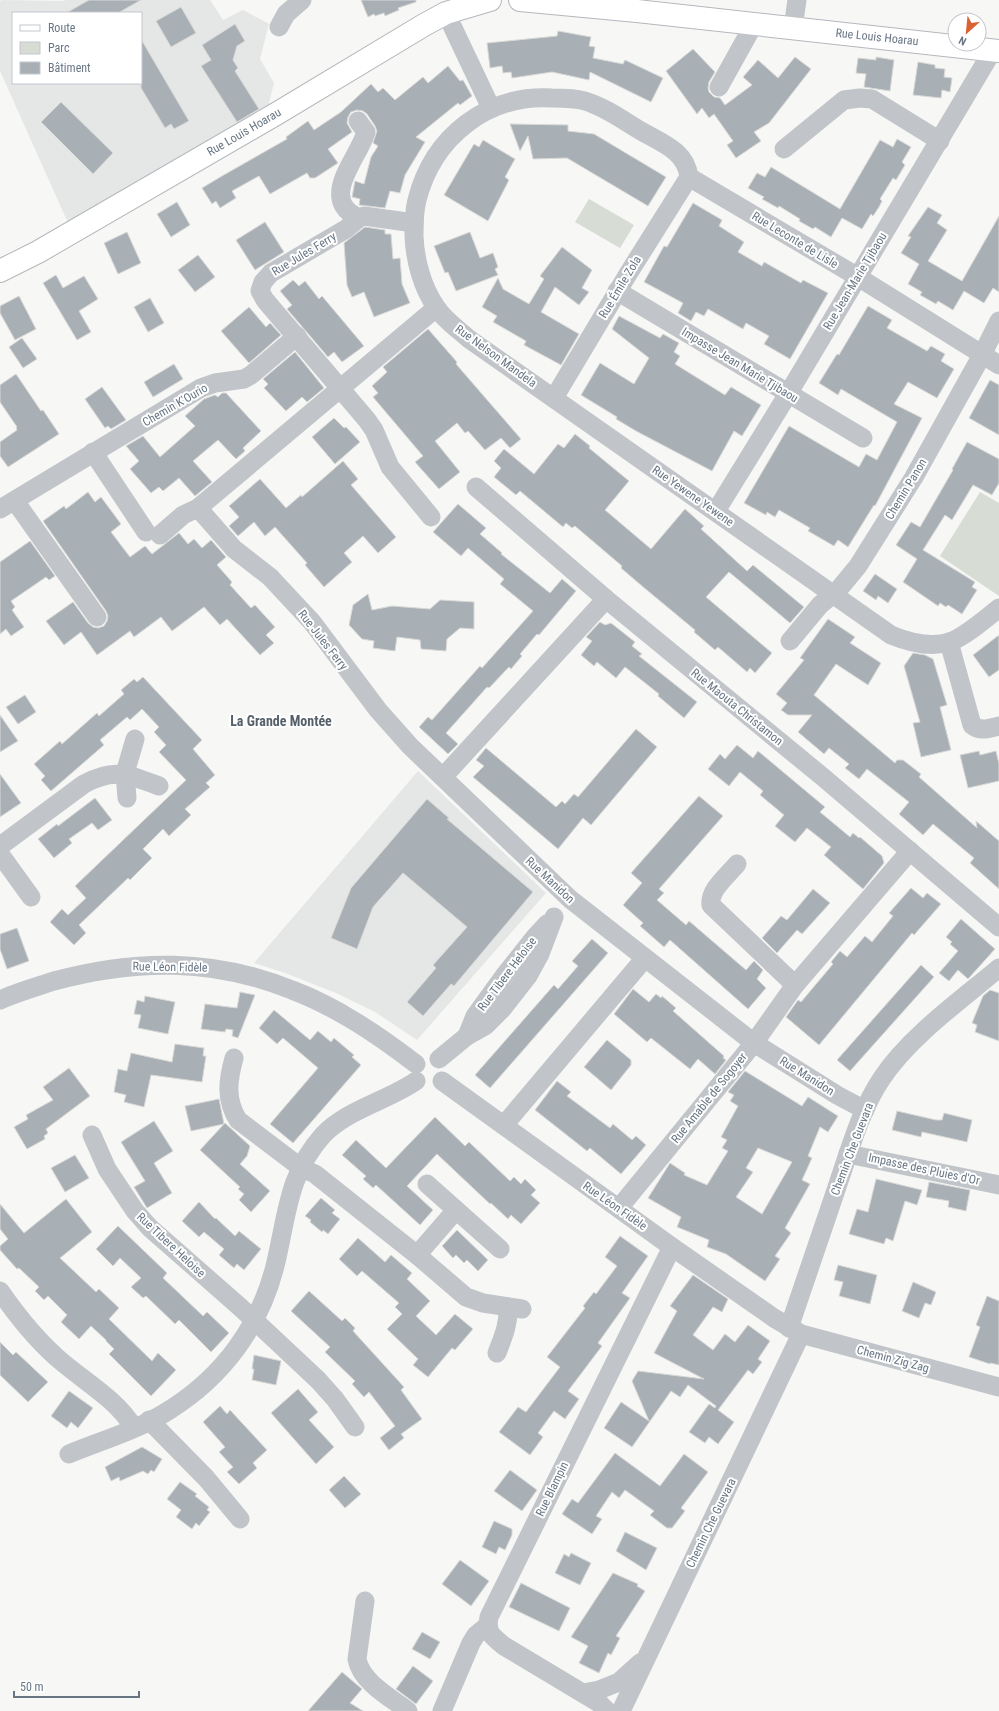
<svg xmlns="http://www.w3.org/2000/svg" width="999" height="1711" font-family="'Roboto Condensed',sans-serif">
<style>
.built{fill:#e5e6e6;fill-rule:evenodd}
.green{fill:#d7dcd4}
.building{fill:#a8afb5;stroke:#d9d9d7;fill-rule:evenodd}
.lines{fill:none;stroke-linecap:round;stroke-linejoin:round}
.secondary-casing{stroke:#b3b8bd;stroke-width:24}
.minor{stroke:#c1c4c8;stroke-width:19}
.secondary{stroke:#fff;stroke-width:22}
.labels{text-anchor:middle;stroke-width:4;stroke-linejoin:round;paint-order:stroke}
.street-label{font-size:12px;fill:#687684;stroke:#fff}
.quarter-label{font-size:14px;font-weight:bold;fill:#55606a;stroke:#fff}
</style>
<rect width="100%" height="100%" fill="#f7f7f5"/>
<!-- built -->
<g class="built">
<path d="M2,0l61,1 3,-1h144l13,20 20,-10 26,14 -9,35 14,24 -6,24 -199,118 -69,-154v-70zM13,13h128v70h-128z"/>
<polygon points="418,771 546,893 417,1040 375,1012 336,993 285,973 254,963"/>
</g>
<!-- green -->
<g class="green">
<polygon points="589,199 634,225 620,248 575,222"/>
<polygon points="980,492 999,503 999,596 940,556"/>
</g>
<!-- building -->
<g class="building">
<polygon points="89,0 141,0 118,13 66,13"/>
<polygon points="361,0 416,0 416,2 398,8 399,10 385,16 384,13 375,16 374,14 368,17"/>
<polygon points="181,7 196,33 171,47 156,21"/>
<polygon points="235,24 245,41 237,46 233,60 238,68 235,71 259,109 237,122 201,66 211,60 202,45"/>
<polygon points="558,31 591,37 589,46 595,47 593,58 623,64 625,60 663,78 651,102 590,72 589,80 552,72 512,78 511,72 503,73 502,66 490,68 487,43 557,36"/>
<polygon points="141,39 189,121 174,129 171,124 165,128 141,88"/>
<polygon points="693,49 715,72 709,82 708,88 709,92 714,97 720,98 725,105 752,85 743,77 758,60 778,78 795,57 811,69 769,123 754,132 761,141 736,158 727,145 733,141 714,114 709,118 702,108 697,114 666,71"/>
<polygon points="876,57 894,60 890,91 864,87 866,74 856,73 858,58 876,60"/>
<polygon points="918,62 935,65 935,68 945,69 944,77 952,78 950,92 942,90 941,98 913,95"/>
<polygon points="448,66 460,81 463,80 472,96 460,105 458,103 416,137 425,142 405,175 400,193 390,191 385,208 359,205 360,199 352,197 355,181 364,184 371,157 378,146 373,143 377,131 375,126 367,114 363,111 357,110 351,112 348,117 347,123 352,132 328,149 338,163 315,178 310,178 307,173 270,194 259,176 232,191 236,198 220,208 216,201 212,204 202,188 222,176 287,139 286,137 308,121 314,130 341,112 371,84 378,92 383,88 395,100 423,77 428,83"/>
<polygon points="61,102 113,153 93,174 41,122"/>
<polygon points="510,124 568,125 568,131 594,134 666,177 648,206 567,158 533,159 528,136 520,151"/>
<polygon points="897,139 911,147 902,162 905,165 896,180 893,178 880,199 882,201 879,207 873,216 871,214 862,229 842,218 831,237 815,227 813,229 799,221 800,219 779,206 778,208 762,199 764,197 748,188 757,173 765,177 771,167 840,209 880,140 893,147"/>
<polygon points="483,140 515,159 505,177 509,180 488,221 444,195 474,144 479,147"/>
<polygon points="177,202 190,225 171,237 157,214"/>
<polygon points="693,203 722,220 719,226 744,242 738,252 762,266 764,262 801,283 803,280 828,293 790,359 764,344 769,336 746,323 743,329 708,309 704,316 696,312 691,321 678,313 683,303 644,282 664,246 667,247"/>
<polygon points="928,207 942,215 937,223 947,230 928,261 962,281 999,216 999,292 993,288 984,303 964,291 953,310 938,301 936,304 920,295 922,292 908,284 919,264 901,253 911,237 908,236"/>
<polygon points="265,222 284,252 255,270 236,240"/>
<polygon points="365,227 385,230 385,234 391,234 393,259 400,258 402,284 410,303 374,317 364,292 352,297 347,285 344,243"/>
<polygon points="127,232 141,263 118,274 104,243"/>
<polygon points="470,232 480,258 493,253 498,267 495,269 498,275 456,291 448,272 445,273 434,246"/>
<polygon points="562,247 592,270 582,288 589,292 579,305 555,287 541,312 579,334 561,365 524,345 526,341 493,322 497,316 482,307 498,278 503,289 529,304 544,279 540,276"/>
<polygon points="198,255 215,277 195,292 178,270"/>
<polygon points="56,275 63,288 84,276 98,299 79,311 91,332 77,340 43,283"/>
<polygon points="293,280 299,286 305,281 319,299 322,296 364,346 342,362 334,352 328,357 287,309 292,305 280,291"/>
<polygon points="19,296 36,329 15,340 0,313 0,306"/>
<polygon points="150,298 164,323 148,332 134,307"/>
<polygon points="868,306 892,320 887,328 927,351 931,346 945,354 941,361 954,369 937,398 908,382 894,404 922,418 875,506 874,505 848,547 838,540 834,546 808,531 810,528 779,510 775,517 767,512 766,515 744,503 789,426 859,467 866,454 877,460 897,422 841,389 838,395 819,383 837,354 839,355"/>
<polygon points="249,307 266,327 270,323 281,335 249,363 221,331"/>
<polygon points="619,316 660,338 663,334 679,343 674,352 680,356 675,364 725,395 731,387 761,405 742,436 734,431 712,471 636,431 616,419 617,417 581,395 600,363 634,384 649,358 612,329"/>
<polygon points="428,329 457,362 456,364 521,439 510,448 501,438 485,450 468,431 465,433 457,423 435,441 460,472 439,489 415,462 423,456 373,397 378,393 372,386 387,372 383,367"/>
<polygon points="22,338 37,359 23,368 9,347"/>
<polygon points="295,352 324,388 307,402 302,397 286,411 264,388 268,384 263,379"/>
<polygon points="174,364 183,379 153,397 144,382"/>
<polygon points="16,374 41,411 43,410 59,434 8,467 0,456 0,442 17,430 16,428 17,427 0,402 0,385"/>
<polygon points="990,380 999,385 999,435 969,418"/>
<polygon points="102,387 126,420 111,429 108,426 105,428 85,399"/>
<polygon points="222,393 226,393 261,431 243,448 245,451 236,459 218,440 193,461 212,482 195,496 179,478 163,491 159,487 151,493 130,469 139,461 126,446 143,436 160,457 195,426 185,416 204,399 215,395 218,397"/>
<polygon points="334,418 344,428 346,427 360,442 335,464 312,437"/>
<polygon points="575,434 590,446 589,448 629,481 605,510 651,549 685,509 704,526 701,529 747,571 753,565 804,607 790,623 729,572 706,597 772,653 755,673 750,668 747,672 718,647 715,650 694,632 695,630 642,586 621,568 622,566 575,526 572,528 566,523 563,527 520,491 516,495 494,477 501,468 494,461 504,449 534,474 558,444 564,448"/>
<polygon points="967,442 999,459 999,483 992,495 973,485 952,520 945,515 923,550 975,582 972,587 977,590 962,614 948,605 946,607 940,603 938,606 903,582 917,559 896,545 911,522 920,527 953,470 952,469"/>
<polygon points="343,461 358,479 351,485 396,537 378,553 363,536 344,553 352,562 324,587 305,565 307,563 275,527 265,536 254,522 238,536 229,526 239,517 229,506 260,479 286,508 301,495 302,497"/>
<polygon points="88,492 95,502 101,497 121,524 111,532 130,557 145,546 152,554 179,533 188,544 194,539 202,548 211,540 226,557 217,565 232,582 230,585 251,608 255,605 275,627 266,635 274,643 260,655 227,619 220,625 204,607 172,631 161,617 134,637 130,631 97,655 81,632 64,645 46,621 73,602 88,623 93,627 98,628 104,626 107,621 108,616 106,611 43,521 64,506 66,509"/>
<polygon points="458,504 486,528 480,534 502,553 501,554 550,593 562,579 576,591 539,635 537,634 520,654 522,656 511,669 509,667 489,688 487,687 446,733 458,744 448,754 419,727 428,717 432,720 480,666 482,668 533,611 500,584 504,579 468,548 461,556 433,532"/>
<polygon points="30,541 55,576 49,580 46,577 11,601 15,607 12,610 24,627 11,636 6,629 0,634 0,562"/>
<polygon points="875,574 897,589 888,603 878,596 876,600 863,591"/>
<polygon points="368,594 372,610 392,606 430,609 440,600 474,602 474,629 460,628 447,639 446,651 421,649 420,640 397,637 395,651 373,648 374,641 362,639 349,625 353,605"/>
<polygon points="828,619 855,637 850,643 881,663 868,685 836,664 814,695 895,763 897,760 903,760 921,774 919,777 977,828 976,821 999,841 999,889 970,863 974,858 933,824 923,835 899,814 909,802 867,769 859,779 845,768 849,764 829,748 824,754 798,732 812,715 788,715 781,710 787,703 776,694 804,660 800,658"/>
<polygon points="600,622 605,625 611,623 635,642 632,646 642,654 639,656 697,702 684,718 658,696 659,694 625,667 616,678 597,662 594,666 581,655 592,641 586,637"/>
<polygon points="999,635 999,670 989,677 973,655"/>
<polygon points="913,653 925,655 933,659 947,705 940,707 951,750 921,757 913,723 920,722 904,666"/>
<polygon points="143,677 202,740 193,749 215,775 206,783 210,787 185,809 191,815 169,836 163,829 143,849 152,858 130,880 128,878 79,925 86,933 74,945 50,922 62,909 68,915 86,898 75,886 186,780 159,752 166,745 154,732 159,727 142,709 130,720 127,717 100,740 104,745 51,791 41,780 45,776 34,764 60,741 62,744 97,713 99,716 124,694 121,690 134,679 137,682"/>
<polygon points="25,695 36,712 18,724 6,707"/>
<polygon points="0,715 18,741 0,752"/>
<polygon points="636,729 657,747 591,825 583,818 558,849 473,777 484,766 476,760 486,748 556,807 562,801 565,804 574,794 578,797"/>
<polygon points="737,745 753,758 758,751 825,807 820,812 850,837 853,833 859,838 860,837 882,856 884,863 863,889 824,855 831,847 807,828 795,842 775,826 784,815 760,795 763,791 740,772 729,786 708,769 720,754 725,759"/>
<polygon points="979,751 980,755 996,751 999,764 999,781 968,788 960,755"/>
<polygon points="0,774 21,803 0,817"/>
<polygon points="699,796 723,816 659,889 664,893 657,900 686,925 689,921 746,970 754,961 763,970 757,979 766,988 748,1009 670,940 664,947 640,926 643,923 623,905 642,883 631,873"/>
<polygon points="95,798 112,820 98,830 92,823 69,839 72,843 54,858 38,839 57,824 58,826"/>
<polygon points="427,799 449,818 447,819 533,892 454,986 451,984 423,1016 407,1002 436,968 433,965 467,927 403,873 373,907 357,949 331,938 351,888"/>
<polygon points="911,888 923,898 927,893 941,904 914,935 912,933 819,1045 786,1017 798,1000 801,1002 833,964 831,962 840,951 847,957 865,936 872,942 893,916 889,913"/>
<polygon points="813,889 830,903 802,934 797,930 777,953 762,938 781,916 787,920"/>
<polygon points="961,919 995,949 968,979 958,970 949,981 939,973 958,951 950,944 952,942 946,937"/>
<polygon points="17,928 29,961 7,969 0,949 0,934"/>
<polygon points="592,939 608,953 490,1088 475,1075 554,985 558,989 578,966 572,961"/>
<polygon points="921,965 934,977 850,1071 837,1060"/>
<polygon points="633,989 649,1002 656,994 661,998 662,996 676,1008 673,1011 724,1056 723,1058 726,1060 715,1074 698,1059 690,1069 651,1038 647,1042 614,1014"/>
<polygon points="990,990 999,993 999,1041 975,1032 977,1025 972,1023 983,996"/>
<polygon points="240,992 255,995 238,1038 232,1036 233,1030 226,1029 225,1032 201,1029 205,1004 237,1008"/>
<polygon points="145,996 175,1002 168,1034 138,1028 141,1015 134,1014 137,1000 144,1002"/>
<polygon points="274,1010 310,1040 318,1031 331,1042 334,1038 354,1055 352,1057 361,1065 293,1143 270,1124 318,1068 283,1038 277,1044 259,1028"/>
<polygon points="607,1040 631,1060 631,1065 611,1090 584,1067"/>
<polygon points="175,1044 204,1048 203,1056 206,1056 202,1082 151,1075 144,1107 124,1102 126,1095 114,1092 118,1069 127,1071 131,1053 172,1062"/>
<polygon points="69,1068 90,1096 46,1129 48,1133 44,1136 45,1139 27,1149 14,1127 28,1119 26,1115 53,1100 43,1087"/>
<path d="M745,1071l57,35 6,-9 30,19 -10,16 -8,-5 -12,29 4,2 -10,22 8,4 -25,44 6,5 -16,23 5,3 -15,22 -39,-27 -19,-7 2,-7 -32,-13 4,-10 -33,-19 22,-35 15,10 -1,2 23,10 21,-34 -6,-3 5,-8 -6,-3 17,-31 -8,-5 4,-6 -6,-3zM758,1148l34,14 -30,52 -26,-17 17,-25 -7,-4z"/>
<polygon points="557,1081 571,1092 567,1096 610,1128 613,1124 632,1140 636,1136 646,1145 621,1174 590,1148 587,1151 535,1110"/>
<polygon points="219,1099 224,1124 191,1131 185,1106"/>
<polygon points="897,1111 936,1120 942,1120 944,1113 972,1120 967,1142 922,1132 921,1137 892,1130"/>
<polygon points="435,1117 465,1146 469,1142 510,1181 514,1177 521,1184 525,1179 536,1190 531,1195 540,1203 521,1224 511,1215 508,1219 491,1203 490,1204 437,1154 407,1186 433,1210 420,1225 376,1185 373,1188 363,1179 366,1176 342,1155 356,1140 386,1168"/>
<polygon points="154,1121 173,1151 154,1163 172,1193 147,1208 134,1187 145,1181 121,1142"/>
<polygon points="225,1123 250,1146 247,1156 240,1164 270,1191 251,1212 239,1200 244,1194 238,1189 240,1187 200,1150"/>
<polygon points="75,1155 89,1178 65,1192 51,1168"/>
<polygon points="876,1179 922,1190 917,1205 905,1201 893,1241 886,1238 884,1244 849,1234 857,1209 868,1212"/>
<polygon points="929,1182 970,1190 966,1211 948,1207 949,1201 926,1197"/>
<polygon points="321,1198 335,1210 332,1213 340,1219 328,1234 323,1230 322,1232 310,1222 311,1220 305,1216"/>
<polygon points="66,1199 92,1232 60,1258 96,1292 99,1289 119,1308 109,1319 152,1361 158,1353 176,1370 151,1396 109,1354 114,1349 106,1341 106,1340 91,1326 79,1339 61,1322 67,1315 48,1296 44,1300 35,1291 39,1287 19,1268 17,1269 0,1250 0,1246 8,1239 0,1229 0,1204 24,1233"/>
<polygon points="199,1202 215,1219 216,1218 235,1236 239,1231 261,1249 244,1270 237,1264 234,1268 219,1255 224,1249 204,1232 199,1237 182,1221"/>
<polygon points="118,1226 167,1273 163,1278 203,1316 207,1312 229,1333 211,1352 179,1320 175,1324 146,1296 143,1298 131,1287 141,1278 120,1258 113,1266 96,1249"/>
<polygon points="457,1230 488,1260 478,1271 467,1260 464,1263 456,1255 453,1258 442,1246"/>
<polygon points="620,1236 648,1256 622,1293 630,1298 598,1343 602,1346 568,1391 579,1399 565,1419 554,1411 538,1433 543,1437 530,1455 499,1432 518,1407 526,1412 560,1367 547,1357 585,1308 583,1306 594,1292 596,1294 617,1266 605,1257"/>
<polygon points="358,1238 385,1262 391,1255 412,1273 407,1279 430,1301 416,1316 436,1335 455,1314 473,1329 455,1350 452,1348 428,1377 413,1365 418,1359 387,1329 402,1314 395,1307 399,1303 362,1271 357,1276 339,1259"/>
<polygon points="838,1265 877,1275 870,1304 839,1296 843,1282 834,1280"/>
<polygon points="693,1275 728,1299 722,1312 713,1307 693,1335 713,1350 725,1334 735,1342 748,1325 770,1341 758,1359 762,1362 753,1374 748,1370 718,1410 734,1422 718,1444 709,1437 705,1443 689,1432 709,1404 715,1408 716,1406 688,1385 680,1397 671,1391 632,1447 604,1428 621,1402 649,1421 632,1381 638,1371 704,1379 654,1353 677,1311 670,1306"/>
<polygon points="913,1282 936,1292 931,1305 925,1303 919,1318 902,1311"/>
<polygon points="309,1291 342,1321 345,1318 355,1328 353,1331 404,1387 401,1390 422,1419 401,1434 404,1438 389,1450 380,1438 395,1426 369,1392 364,1397 352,1384 355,1381 325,1352 330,1347 291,1311"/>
<polygon points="987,1296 999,1301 999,1365 990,1363 990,1364 969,1357 980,1327 976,1325"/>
<polygon points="0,1342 13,1355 16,1352 48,1382 28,1402 0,1375"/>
<polygon points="254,1355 281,1361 276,1385 252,1380 254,1369 252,1369"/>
<polygon points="298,1389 318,1412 309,1420 334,1447 316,1464 271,1413"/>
<polygon points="69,1391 93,1408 78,1428 71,1422 67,1428 51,1416"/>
<polygon points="220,1406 227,1414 230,1410 267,1450 253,1463 257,1468 239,1484 227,1472 233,1467 219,1452 225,1447 203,1422"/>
<polygon points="142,1447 162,1459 154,1472 151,1470 148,1474 143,1471 120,1481 119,1477 111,1481 105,1467"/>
<polygon points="615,1453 660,1486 684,1454 708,1472 681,1508 685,1511 672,1528 667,1528 650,1515 654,1511 625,1490 619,1498 612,1492 596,1516 602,1519 592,1534 562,1514 572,1499 578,1503"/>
<polygon points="510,1470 537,1490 522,1511 494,1491"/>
<polygon points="344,1476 361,1494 345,1508 329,1490"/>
<polygon points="180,1482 197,1494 195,1496 209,1507 207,1510 210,1512 199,1526 196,1523 192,1529 176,1517 181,1510 167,1499"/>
<polygon points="494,1521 512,1529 512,1535 505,1550 499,1547 496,1554 482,1547"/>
<polygon points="625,1532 657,1548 646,1570 616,1551"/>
<polygon points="571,1553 591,1563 580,1585 555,1573 564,1554 569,1557"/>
<polygon points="460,1560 489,1581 471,1606 442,1584"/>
<polygon points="613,1573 638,1584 637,1586 645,1591 616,1636 620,1638 611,1655 608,1653 599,1673 579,1663 588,1646 571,1637"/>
<polygon points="521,1583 570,1608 559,1631 509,1607"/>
<polygon points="422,1632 440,1642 430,1659 412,1649"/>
<polygon points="413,1666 433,1681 416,1704 396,1689"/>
<polygon points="342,1672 362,1689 350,1703 363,1711 308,1711"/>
</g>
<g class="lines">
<!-- secondary casing -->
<g class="secondary-casing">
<g id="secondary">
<polyline points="520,0 637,11 999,51"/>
<polyline points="0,271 38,252 276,114 424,25 446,13 490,0"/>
</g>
</g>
<!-- minor -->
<g class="minor">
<polyline points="446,13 491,108"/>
<polyline points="279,27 286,14 302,0"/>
<polyline points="793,28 797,0"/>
<polyline points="719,87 754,24"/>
<path d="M358,121l8,11c-7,26 -49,67 -7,86"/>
<polyline points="784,149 844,100 860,98 872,99 940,141"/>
<path d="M689,177c-3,-26 -27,-34 -48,-46 -17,-10 -36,-24 -56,-30 -10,-3 -22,-3 -33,-3 -65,-4 -119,39 -135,102 -3,11 -3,24 -3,36 1,24 8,51 22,71 8,13 22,22 33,32l422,296c17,7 40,13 59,7 16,-6 35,-23 49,-34"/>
<polyline points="689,177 858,277 999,365"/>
<polyline points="414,223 364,216 359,218 346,229 271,273 263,282 260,291 265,300 367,420 374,430 390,467 431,517"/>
<polyline points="617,291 863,438"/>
<polyline points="554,398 628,274 689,177"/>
<polyline points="93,452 146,532"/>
<polyline points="476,487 606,599 824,778 999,927"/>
<polyline points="15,501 97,617"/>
<polyline points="198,508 234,549 270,577 312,622 378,710 410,746 570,899 754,1043 837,1095 865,1110"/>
<polyline points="0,509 201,388 215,383 244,379 251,375 297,336"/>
<polyline points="716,511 788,394 993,50"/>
<polyline points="160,535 183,515 198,508 436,308"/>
<polyline points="790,641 820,605 839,589 858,566 914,477 982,355 999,321"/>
<path d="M949,642l23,83c8,7 18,3 27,1"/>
<polyline points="443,777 606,599"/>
<polyline points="127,798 125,773 135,739"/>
<path d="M0,846l84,-62c31,-17 45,-9 75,2"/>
<polyline points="0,854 31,897"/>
<path d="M737,864c-10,12 -28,26 -26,41l84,80"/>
<path d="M0,1000c18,-8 36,-13 54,-19 81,-22 159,-23 238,9 45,17 86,45 124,74"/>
<polyline points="467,1036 475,1016 504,976 535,937 547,924"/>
<path d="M234,1058c-6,22 -9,41 4,62l62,47 15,7 102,81 49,42 17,6 39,6"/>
<polyline points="439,1059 467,1036 485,1026 503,1008 528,976 540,954 554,917"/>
<polyline points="442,1081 672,1247 774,1318 801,1334 999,1387"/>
<polyline points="504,1125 645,958"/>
<polyline points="92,1135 107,1169 135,1211 150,1228 240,1307 318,1380 335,1399 355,1427"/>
<polyline points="848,1154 999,1185"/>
<polyline points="427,1184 500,1249"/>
<polyline points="619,1208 754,1043 795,985 910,851"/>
<polyline points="417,1255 456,1210"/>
<path d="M0,1291c18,26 38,51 62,71 25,21 55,38 72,66"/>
<path d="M789,1328c16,-48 33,-96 49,-144 12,-35 23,-75 44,-106 27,-41 79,-78 117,-110"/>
<path d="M497,1353c6,-16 12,-29 11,-46"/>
<polyline points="149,1420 206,1478 240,1519"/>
<path d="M69,1454c34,-14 72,-25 102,-45 52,-33 89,-83 104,-143 12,-48 12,-91 48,-131 25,-26 64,-34 93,-54"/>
<path d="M365,1601l-8,58c4,23 34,39 51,52"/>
<polyline points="583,1693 599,1690 619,1682 640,1663"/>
<polyline points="442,1711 471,1643 476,1635 487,1626"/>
<path d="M607,1711l-8,-8 -95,-57c-12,-10 -18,-13 -15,-29l183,-370"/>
<polyline points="621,1711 801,1334"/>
</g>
<!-- secondary -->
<use href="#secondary" class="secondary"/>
</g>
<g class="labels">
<!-- street labels -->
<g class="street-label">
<text transform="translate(877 37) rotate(6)" y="4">Rue Louis Hoarau</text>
<text transform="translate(244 132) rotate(-30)" y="4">Rue Louis Hoarau</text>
<text transform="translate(795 240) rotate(31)" y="4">Rue Leconte de Lisle</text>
<text transform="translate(304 254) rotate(-31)" y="4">Rue Jules Ferry</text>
<text transform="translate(855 281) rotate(-59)" y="4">Rue Jean-Marie Tjibaou</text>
<text transform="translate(620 287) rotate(-59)" y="4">Rue Émile Zola</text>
<text transform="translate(496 356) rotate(36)" y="4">Rue Nelson Mandela</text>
<text transform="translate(740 365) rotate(31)" y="4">Impasse Jean Marie Tjibaou</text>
<text transform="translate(175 405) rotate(-30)" y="4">Chemin K'Ourio</text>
<text transform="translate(906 489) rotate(-59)" y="4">Chemin Panon</text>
<text transform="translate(693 496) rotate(35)" y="4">Rue Yewene Yewene</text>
<text transform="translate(323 640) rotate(52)" y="4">Rue Jules Ferry</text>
<text transform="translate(737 707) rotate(39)" y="4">Rue Maouta Christamon</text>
<text transform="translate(550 880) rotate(43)" y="4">Rue Manidon</text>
<text transform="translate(170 967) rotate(1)" y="4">Rue Léon Fidèle</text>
<text transform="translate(507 974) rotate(-53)" y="4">Rue Tibere Heloise</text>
<text transform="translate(807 1076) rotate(32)" y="4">Rue Manidon</text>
<text transform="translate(709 1098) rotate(-51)" y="4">Rue Amable de Sogoyer</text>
<text transform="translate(852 1149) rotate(-69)" y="4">Chemin Che Guevara</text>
<text transform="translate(924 1169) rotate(12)" y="4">Impasse des Pluies d'Or</text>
<text transform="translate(615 1206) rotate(35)" y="4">Rue Léon Fidèle</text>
<text transform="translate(171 1245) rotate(43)" y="4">Rue Tibere Heloise</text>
<text transform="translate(893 1359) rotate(15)" y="4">Chemin Zig Zag</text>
<text transform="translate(552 1489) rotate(-64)" y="4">Rue Blampin</text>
<text transform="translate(711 1523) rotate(-64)" y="4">Chemin Che Guevara</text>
</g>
<!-- quarter labels -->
<g class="quarter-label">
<text x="281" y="726">La Grande Montée</text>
</g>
</g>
<!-- legend -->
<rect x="12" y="12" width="130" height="72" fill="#ffffff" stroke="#c3c8ce"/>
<rect x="20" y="25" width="20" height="6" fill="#ffffff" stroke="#c3c8ce"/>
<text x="48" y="32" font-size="12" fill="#687684">Route</text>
<rect x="20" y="42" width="20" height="12" fill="#d7dcd4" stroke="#c3c8ce"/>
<text x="48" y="52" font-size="12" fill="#687684">Parc</text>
<rect x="20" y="62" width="20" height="12" fill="#a8afb5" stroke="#c3c8ce"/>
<text x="48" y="72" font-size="12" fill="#687684">Bâtiment</text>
<!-- north arrow -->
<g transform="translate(967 32) rotate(207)"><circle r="19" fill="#ffffff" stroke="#c3c8ce"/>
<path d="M0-3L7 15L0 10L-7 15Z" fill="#da6132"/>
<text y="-6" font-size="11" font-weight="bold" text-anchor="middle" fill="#687684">N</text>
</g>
<!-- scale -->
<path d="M14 1691v6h125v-6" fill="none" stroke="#687684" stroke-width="2"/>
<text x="20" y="1691" font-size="12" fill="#687684" stroke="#ffffff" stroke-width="3" paint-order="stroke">50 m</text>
</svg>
